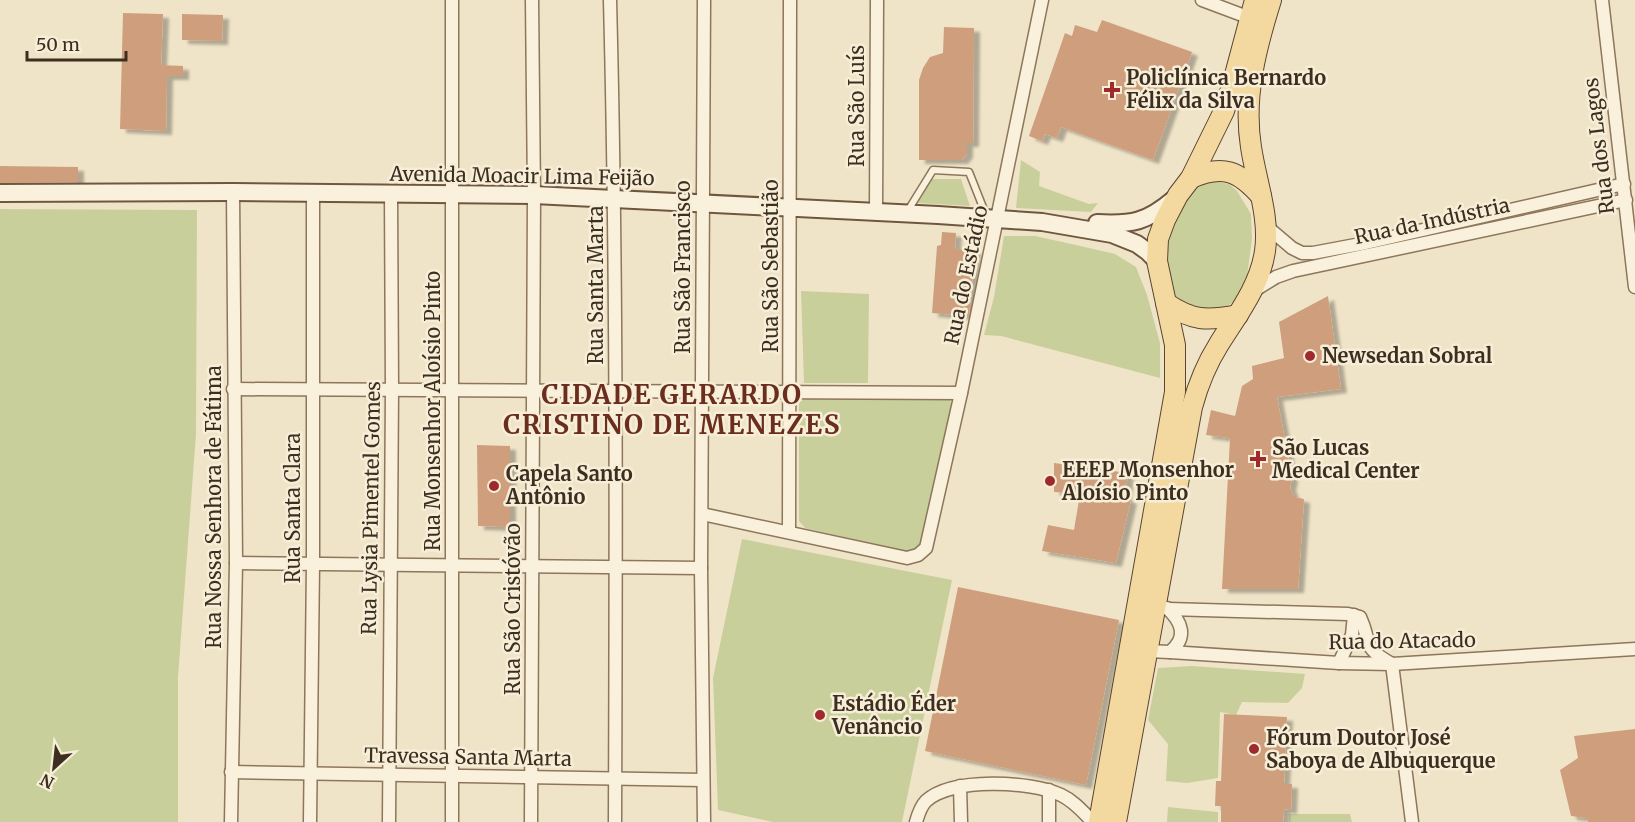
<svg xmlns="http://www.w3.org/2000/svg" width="1635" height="822" font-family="Merriweather,serif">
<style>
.green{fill:#c9cf9b}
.building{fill:#cf9f7d;filter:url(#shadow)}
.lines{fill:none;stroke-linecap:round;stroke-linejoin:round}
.lane-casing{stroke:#8d765c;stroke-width:9}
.street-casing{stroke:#8d765c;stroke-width:15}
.secondary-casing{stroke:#6f573f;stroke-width:20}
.primary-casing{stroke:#5b4430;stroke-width:22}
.lane{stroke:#faf1dc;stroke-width:6}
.street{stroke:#faf1dc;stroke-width:12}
.secondary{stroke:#faf1dc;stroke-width:16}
.primary{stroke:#f3d9a0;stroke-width:20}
.poi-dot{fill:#9e2a2b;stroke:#f7eed8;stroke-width:2}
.labels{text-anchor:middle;stroke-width:5;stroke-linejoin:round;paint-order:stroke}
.poi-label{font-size:20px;font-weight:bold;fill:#3d2e20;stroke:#f7eed8;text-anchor:start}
.street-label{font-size:20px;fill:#3d2e20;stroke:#f7eed8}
.district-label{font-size:26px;font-weight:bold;letter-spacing:1.5px;fill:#6b2e1e;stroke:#f7eed8}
</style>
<defs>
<filter id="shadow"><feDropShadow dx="6" dy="4" stdDeviation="1.5" flood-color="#0004"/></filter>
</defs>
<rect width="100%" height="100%" fill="#f0e4c8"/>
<!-- green -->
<g class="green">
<polygon points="1021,160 1040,172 1039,186 1089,204 1098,203 1091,212 1016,208"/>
<polygon points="931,179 961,179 970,206 917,203"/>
<polygon points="1205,179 1229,184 1237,191 1251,214 1252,239 1246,284 1238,298 1221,311 1207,312 1178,302 1168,290 1165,239 1173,218 1194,188"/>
<polygon points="0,209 197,210 196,434 178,677 178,822 0,822"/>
<polygon points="1004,236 1035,236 1076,245 1115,254 1136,267 1147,295 1160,343 1160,378 1001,336 984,335 994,297"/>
<polygon points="801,291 869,294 868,383 804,383"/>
<polygon points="807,398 950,399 952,409 924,542 910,552 805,528 799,521 799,402"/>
<polygon points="742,539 952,580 902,822 773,822 718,810 713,678"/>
<polygon points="1192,666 1305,674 1302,688 1288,703 1242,702 1236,715 1220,712 1218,778 1187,783 1166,781 1168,744 1148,720 1158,668"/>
<polygon points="1168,807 1218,812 1218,822 1167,822"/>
<polygon points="1289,814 1350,814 1352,822 1289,822"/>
</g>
<!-- building -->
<g class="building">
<polygon points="123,13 163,14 161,65 183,66 183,76 167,76 166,131 120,129"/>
<polygon points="182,14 223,15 222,41 182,40"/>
<polygon points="1102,20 1192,52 1153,160 1061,127 1057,138 1045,134 1042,141 1029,136 1065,33 1072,36 1075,25 1097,32"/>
<polygon points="944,27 974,28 973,143 967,143 967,154 962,160 919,160 919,80 923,68 930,57 943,53"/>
<polygon points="0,166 78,167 78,182 0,183"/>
<polygon points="942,232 956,233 955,249 975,250 969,316 932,313 937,246 941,245"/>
<polygon points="1328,296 1341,389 1277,397 1292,479 1290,487 1294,497 1304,499 1298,589 1222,589 1230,438 1206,435 1211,410 1235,416 1242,386 1253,379 1252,366 1284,358 1279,322"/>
<polygon points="477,445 510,446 510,527 478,526"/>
<polygon points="1054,463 1128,473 1125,497 1131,500 1116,563 1042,551 1048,525 1074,530 1080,494 1054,492"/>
<polygon points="958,587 1119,620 1086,785 925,751"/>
<polygon points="1224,714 1287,717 1284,784 1292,784 1291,810 1284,809 1283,822 1221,822 1221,806 1215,806 1216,781 1221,781"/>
<polygon points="1635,729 1635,822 1588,822 1587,818 1571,816 1560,770 1578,758 1574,736"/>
</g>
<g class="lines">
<!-- lane casing -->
<g class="lane-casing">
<polyline id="lane" points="907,212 933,170 969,172 986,215"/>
</g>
<!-- street casing -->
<g class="street-casing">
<g id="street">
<polyline points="452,0 452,822"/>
<path d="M610,0c7,274 6,548 5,822"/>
<polyline points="704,0 701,568 704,822"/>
<polyline points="1202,0 1250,18"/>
<polyline points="1602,0 1635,287"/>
<polyline points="876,212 877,0"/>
<polyline points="1265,225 1292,248 1302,253 1313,253 1366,243 1624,184"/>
<polyline points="1255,290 1276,277 1293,271 1626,200"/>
<polyline points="233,389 961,393"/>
<polyline points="702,514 907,558 918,555 926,548 961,393 1042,0"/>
<polyline points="789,531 790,0"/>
<polyline points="236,563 701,568"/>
<path d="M1168,609l180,5 12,3c12,26 1,30 32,47l20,158"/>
<path d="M1147,651l23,1c18,-15 12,-30 -3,-44"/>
<polyline points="1170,652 1339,663 1392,664 1635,649"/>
<polyline points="1339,663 1352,635 1354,615"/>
<polyline points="231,772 703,780"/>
<polyline points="960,786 961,822"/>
<polyline points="1049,790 1049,822"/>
<polyline points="231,822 236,563 233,192"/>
<polyline points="310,822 313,564 313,193"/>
<polyline points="389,822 392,389 391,194"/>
<polyline points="531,822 534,195 532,0"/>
<path d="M916,822c2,-7 5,-16 10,-21 26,-24 105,-20 135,-6 13,6 22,17 32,27"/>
</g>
</g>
<!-- secondary casing -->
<g class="secondary-casing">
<g id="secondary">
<polyline points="0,193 233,192 534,195 938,215 1042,222 1112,234 1137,244 1148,252 1157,261"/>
<path d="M1097,223c35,2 50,-1 77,-24"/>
</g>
</g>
<!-- primary casing -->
<g class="primary-casing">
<g id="primary">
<path d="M1191,178c32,-14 48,-7 70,18"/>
<path d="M1166,303c26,18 41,18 72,12"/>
<polyline points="1099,822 1175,392 1175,345 1157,261 1158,239 1165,220 1178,195 1191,178 1224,111 1232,86 1255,0"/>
<path d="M1116,822l76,-415c6,-22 15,-44 27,-63 18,-29 41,-58 46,-93 5,-34 -9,-70 -14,-104 -8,-50 5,-99 20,-147"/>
</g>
</g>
<!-- lane -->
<use href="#lane" class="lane"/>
<!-- street -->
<use href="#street" class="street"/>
<!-- secondary -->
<use href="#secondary" class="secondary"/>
<!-- primary -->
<use href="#primary" class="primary"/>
</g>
<!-- markers -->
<g class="poi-dot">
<path d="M1109 81h6v6h6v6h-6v6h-6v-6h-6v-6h6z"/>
<circle cx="1310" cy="356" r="6"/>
<path d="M1255 450h6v6h6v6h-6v6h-6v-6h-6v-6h6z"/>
<circle cx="1050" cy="481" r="6"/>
<circle cx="494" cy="486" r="6"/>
<circle cx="820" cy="715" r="6"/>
<circle cx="1254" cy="749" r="6"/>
</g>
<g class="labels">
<!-- poi labels -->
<g class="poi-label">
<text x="1126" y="85">Policlínica Bernardo<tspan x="1126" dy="23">Félix da Silva</tspan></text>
<text x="1322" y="363">Newsedan Sobral</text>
<text x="1272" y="455">São Lucas<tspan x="1272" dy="23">Medical Center</tspan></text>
<text x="1062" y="477">EEEP Monsenhor<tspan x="1062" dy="23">Aloísio Pinto</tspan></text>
<text x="506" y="481">Capela Santo<tspan x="506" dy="23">Antônio</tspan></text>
<text x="832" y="711">Estádio Éder<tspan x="832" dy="23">Venâncio</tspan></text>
<text x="1266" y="745">Fórum Doutor José<tspan x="1266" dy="23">Saboya de Albuquerque</tspan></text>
</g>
<!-- street labels -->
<g class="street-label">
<text transform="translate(857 106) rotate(-90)" y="7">Rua São Luís</text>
<text transform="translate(1599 146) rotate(-97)" y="7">Rua dos Lagos</text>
<text transform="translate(522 176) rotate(1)" y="7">Avenida Moacir Lima Feijão</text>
<text transform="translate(1432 221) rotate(-12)" y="7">Rua da Indústria</text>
<text transform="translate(771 266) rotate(-90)" y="7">Rua São Sebastião</text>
<text transform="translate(683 267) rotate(-90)" y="7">Rua São Francisco</text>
<text transform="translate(966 275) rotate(-78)" y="7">Rua do Estádio</text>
<text transform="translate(596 285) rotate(-90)" y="7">Rua Santa Marta</text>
<text transform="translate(433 411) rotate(-90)" y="7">Rua Monsenhor Aloísio Pinto</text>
<text transform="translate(214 507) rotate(-90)" y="7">Rua Nossa Senhora de Fátima</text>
<text transform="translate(293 508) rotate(-90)" y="7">Rua Santa Clara</text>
<text transform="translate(371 508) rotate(-89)" y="7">Rua Lysia Pimentel Gomes</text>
<text transform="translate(513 609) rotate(-90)" y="7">Rua São Cristóvão</text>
<text transform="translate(1402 641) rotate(-1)" y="7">Rua do Atacado</text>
<text transform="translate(468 757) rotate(1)" y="7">Travessa Santa Marta</text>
</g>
<!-- district labels -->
<g class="district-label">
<text x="672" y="404">CIDADE GERARDO<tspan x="672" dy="30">CRISTINO DE MENEZES</tspan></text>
</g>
</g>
<!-- north arrow -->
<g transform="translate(54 768) rotate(207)" stroke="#f7eed8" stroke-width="4.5" paint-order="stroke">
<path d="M0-4.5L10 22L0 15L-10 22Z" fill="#3d2e20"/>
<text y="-9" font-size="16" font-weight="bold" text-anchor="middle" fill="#3d2e20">N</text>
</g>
<!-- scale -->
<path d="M27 51v9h99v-9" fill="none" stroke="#3d2e20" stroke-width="3"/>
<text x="36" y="51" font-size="18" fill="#3d2e20" stroke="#f7eed8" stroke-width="4.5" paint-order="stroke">50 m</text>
</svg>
